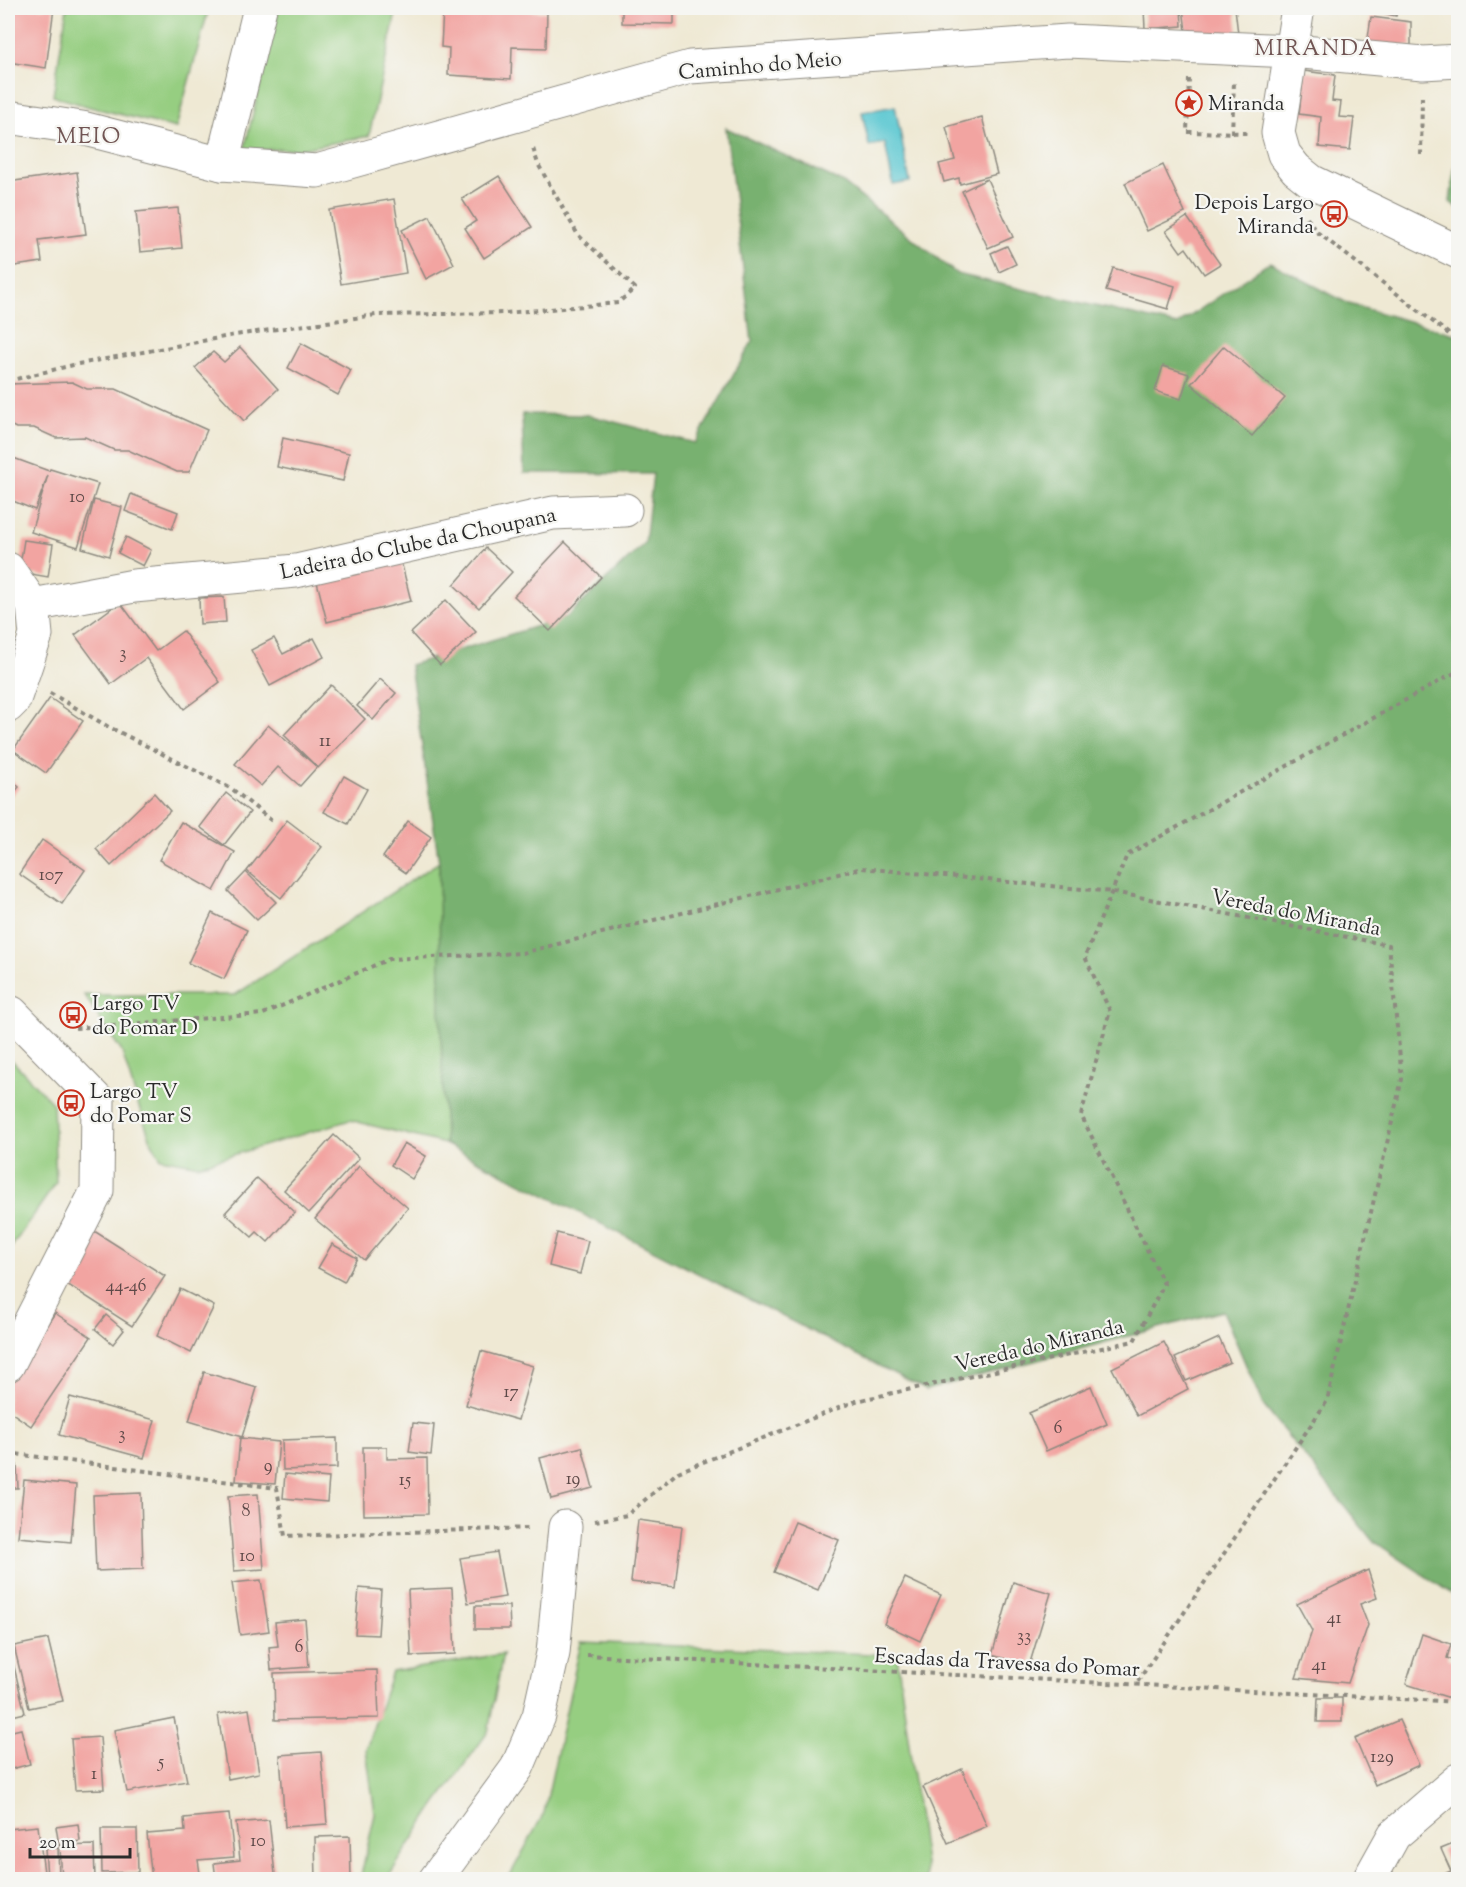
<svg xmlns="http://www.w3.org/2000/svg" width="1466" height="1887" font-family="'Sorts Mill Goudy',serif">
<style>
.green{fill:#96ce81;stroke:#607c56;stroke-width:1.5}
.forest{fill:#78b16f;stroke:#526e4d;stroke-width:1.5}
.water{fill:#5ac7d1;stroke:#42797e;stroke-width:1.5}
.building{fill:#f2a4a1}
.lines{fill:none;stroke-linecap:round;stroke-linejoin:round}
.minor-casing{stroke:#8d8a80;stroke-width:35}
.path{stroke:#8d8a80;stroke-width:4;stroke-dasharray:4.5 4.5;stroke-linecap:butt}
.minor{stroke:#fff;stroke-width:33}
.labels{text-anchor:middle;stroke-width:4.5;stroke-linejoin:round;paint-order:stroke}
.number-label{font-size:18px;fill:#5d4948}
.street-label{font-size:21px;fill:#2b2b2b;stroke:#f6f6f2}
.poi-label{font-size:21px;fill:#2b2b2b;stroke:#f6f6f2;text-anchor:start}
.neighbourhood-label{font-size:22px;letter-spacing:1.5px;fill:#715554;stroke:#f6f6f2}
</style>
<rect width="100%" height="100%" fill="#f6f6f2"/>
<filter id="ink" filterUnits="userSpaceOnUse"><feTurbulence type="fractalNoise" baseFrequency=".0167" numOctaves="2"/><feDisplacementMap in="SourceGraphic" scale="12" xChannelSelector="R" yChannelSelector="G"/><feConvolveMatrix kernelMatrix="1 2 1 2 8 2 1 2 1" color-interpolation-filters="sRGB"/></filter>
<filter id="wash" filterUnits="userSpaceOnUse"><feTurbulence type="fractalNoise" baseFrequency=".008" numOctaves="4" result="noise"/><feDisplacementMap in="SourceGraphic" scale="24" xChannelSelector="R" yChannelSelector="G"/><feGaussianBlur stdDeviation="1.35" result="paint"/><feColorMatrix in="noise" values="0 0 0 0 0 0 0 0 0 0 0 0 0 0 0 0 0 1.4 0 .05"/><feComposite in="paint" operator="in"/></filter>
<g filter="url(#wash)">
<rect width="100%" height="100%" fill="#efe9d4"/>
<!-- green -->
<g class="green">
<polygon points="67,8 209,8 176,128 90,107 53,96"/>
<polygon points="279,8 397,8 369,136 301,149 244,150"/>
<polygon points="439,862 445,1144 350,1120 199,1165 161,1158 151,1141 137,1101 122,1052 84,995 235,995"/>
<polygon points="8,1056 53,1104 56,1183 8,1252"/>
<polygon points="581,1642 897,1655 927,1879 508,1879 544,1813"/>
<polygon points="503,1654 488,1732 433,1808 387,1879 360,1880 375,1814 366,1749 392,1672"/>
</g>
<!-- forest -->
<g class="forest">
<polygon points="726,128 842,182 957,274 1177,325 1270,262 1349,304 1458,335 1458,1598 1372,1540 1263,1405 1223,1311 926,1390 445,1144 440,1010 439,862 410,665 567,617 645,543 653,474 524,473 522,414 588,415 695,443 752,342"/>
<polygon points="1458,143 1458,208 1450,202"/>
</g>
<!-- water -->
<polygon class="water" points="895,106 910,182 893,185 885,143 869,146 862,112"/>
<g id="blocks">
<!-- building -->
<g class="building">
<polygon points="8,8 54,8 46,68 8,62"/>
<polygon points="443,8 547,12 546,48 512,47 511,79 448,75 449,48 441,47"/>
<polygon points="622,8 674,8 674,24 622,23"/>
<polygon points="1144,8 1181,8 1182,26 1145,29"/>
<polygon points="1183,8 1235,8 1238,34 1187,39"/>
<polygon points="1361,8 1398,8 1396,16"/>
<polygon points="1371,17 1411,22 1411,46 1367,45"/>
<polygon points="1304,71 1335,75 1332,101 1341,102 1339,117 1354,118 1350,150 1319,147 1321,117 1299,114"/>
<polygon points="982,117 997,174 960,184 959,178 944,182 939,164 955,160 946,127"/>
<polygon points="1163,165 1185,213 1147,231 1125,183"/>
<polygon points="77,172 86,234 39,240 42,262 8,267 8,182"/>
<polygon points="499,176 532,227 484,258 465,228 476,221 462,199"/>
<polygon points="987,179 1013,237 988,248 962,191"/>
<polygon points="394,199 406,273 341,284 329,210"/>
<polygon points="178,208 182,248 140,252 136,212"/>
<polygon points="430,216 454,264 426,279 402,230"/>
<polygon points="1187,217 1220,264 1204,274 1186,248 1181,252 1166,231"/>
<polygon points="1007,246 1016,264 999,272 991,253"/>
<polygon points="1113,268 1175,286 1168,309 1106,291"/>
<polygon points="301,343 351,370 338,395 288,368"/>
<polygon points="1224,346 1285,398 1252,436 1191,384"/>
<polygon points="240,347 278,389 244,421 195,368 213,352 224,362"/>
<polygon points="1163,366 1189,374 1181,399 1155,391"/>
<polygon points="72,382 87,389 116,389 207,430 189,472 177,472 128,450 114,450 85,437 56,438 34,428 16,428 8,424 8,384"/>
<polygon points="283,438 349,453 343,481 277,467"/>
<polygon points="8,456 49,471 50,469 98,484 78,547 31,532 48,475 35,510 8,499"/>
<polygon points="131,494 178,512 172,529 125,511"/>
<polygon points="94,500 122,507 109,556 82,548"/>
<polygon points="126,537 151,550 143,566 118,553"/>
<polygon points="24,540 53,544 48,577 19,572"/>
<polygon points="565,542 601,577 550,631 514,596"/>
<polygon points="486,548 512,572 479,608 454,585"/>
<polygon points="399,553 411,601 327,622 315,574"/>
<polygon points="224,597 226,622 200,624 199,598"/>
<polygon points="446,600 476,632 440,665 411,633"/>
<polygon points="120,602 156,651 183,631 220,682 184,709 146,658 111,684 75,635"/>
<polygon points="274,638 283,654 314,638 324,657 270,686 251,650"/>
<polygon points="380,679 396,693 373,720 357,706"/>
<polygon points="331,685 365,719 318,768 284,735"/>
<polygon points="50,698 83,721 46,773 13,750"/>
<polygon points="268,725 317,767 300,786 278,767 261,786 235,764"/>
<polygon points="8,776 19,787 8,799"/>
<polygon points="344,776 367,789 348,824 324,812"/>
<polygon points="154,793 170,811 111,866 96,849"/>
<polygon points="226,793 250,812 224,845 200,827"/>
<polygon points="287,820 322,847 281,898 247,871"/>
<polygon points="408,821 431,837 406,873 383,857"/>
<polygon points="181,822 235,852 214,891 159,860"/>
<polygon points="42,840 85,870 62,904 19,874"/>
<polygon points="246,872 276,902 257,920 228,891"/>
<polygon points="212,913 247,930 224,979 188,963"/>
<polygon points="334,1135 359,1158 309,1213 284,1190"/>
<polygon points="404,1143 426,1156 412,1179 391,1165"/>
<polygon points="359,1166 408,1208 364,1260 315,1219"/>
<polygon points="257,1178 295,1212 268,1242 257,1232 252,1237 225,1213"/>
<polygon points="91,1229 165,1276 132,1326 59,1279"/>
<polygon points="557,1233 588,1241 580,1274 549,1266"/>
<polygon points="332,1244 357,1258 344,1282 318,1268"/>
<polygon points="180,1289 214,1306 191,1353 157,1336"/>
<polygon points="55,1313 91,1337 31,1426 8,1410 8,1382"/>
<polygon points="106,1315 124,1330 113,1344 95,1329"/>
<polygon points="1219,1338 1230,1362 1186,1381 1175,1358"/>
<polygon points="1164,1342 1188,1389 1137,1416 1112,1368"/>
<polygon points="481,1351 533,1366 518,1420 466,1405"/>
<polygon points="204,1372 257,1388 242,1437 189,1421"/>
<polygon points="1091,1386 1107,1424 1046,1451 1029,1413"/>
<polygon points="70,1397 155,1420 144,1458 59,1435"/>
<polygon points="413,1423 434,1425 431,1455 409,1452"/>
<polygon points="240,1438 279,1442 275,1484 236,1481"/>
<polygon points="337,1438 337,1468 283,1470 282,1440"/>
<polygon points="363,1447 387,1447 387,1459 427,1458 428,1514 364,1515"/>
<polygon points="582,1447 593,1488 551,1499 540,1458"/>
<polygon points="8,1465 17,1465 18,1488 8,1488"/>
<polygon points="285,1474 329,1478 327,1502 283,1498"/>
<polygon points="24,1480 76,1485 71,1542 18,1537"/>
<polygon points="141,1493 143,1569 96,1571 93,1495"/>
<polygon points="258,1494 264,1569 234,1571 228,1496"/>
<polygon points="638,1520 682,1526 675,1587 631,1582"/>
<polygon points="795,1522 839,1540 818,1590 774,1572"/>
<polygon points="497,1552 505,1597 468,1603 460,1558"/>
<polygon points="1368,1570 1377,1598 1360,1604 1368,1625 1348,1683 1296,1678 1312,1631 1297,1604"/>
<polygon points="905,1578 941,1595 920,1641 884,1624"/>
<polygon points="261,1580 269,1631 240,1635 232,1583"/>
<polygon points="1013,1582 1051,1593 1029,1666 992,1655"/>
<polygon points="359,1588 381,1590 378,1635 355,1634"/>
<polygon points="452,1588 455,1654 411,1656 408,1590"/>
<polygon points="475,1606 509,1606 510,1629 475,1629"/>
<polygon points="305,1619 309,1667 271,1670 269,1647 278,1646 275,1622"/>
<polygon points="1422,1634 1451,1644 1447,1658 1458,1662 1458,1672 1450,1698 1406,1684"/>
<polygon points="48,1639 63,1701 29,1708 14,1646"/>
<polygon points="11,1654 25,1713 8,1717 8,1655"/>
<polygon points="377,1670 379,1718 275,1720 274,1673"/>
<polygon points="1318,1698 1342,1698 1342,1722 1317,1722"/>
<polygon points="249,1709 259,1773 228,1779 218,1714"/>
<polygon points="174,1718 187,1781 127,1792 114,1730"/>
<polygon points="1399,1720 1419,1765 1375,1785 1355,1739"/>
<polygon points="21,1729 30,1764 8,1770 8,1732"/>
<polygon points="100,1737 104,1789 75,1790 71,1739"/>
<polygon points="321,1752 327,1824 285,1827 280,1755"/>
<polygon points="962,1769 987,1826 948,1843 923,1787"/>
<polygon points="229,1814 234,1857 198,1860 201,1880 152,1880 147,1834 185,1831 184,1818"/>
<polygon points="269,1820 275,1874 216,1880 214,1863 240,1860 236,1823"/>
<polygon points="78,1824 80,1841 59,1845 56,1827"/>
<polygon points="38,1826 45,1880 8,1880 8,1829"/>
<polygon points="101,1829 137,1829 138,1872 102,1873"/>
<polygon points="350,1836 351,1880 316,1880 315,1837"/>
<polygon points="1458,1842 1458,1880 1438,1880 1437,1877 1451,1871 1441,1849"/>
<polygon points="94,1845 95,1880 62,1880 60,1846"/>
<polygon points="58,1848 59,1877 47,1877 45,1849"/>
</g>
</g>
</g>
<g filter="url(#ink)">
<use href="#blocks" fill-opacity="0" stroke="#8d8a80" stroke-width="1.5"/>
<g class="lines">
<!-- minor casing -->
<g class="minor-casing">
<g id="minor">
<polyline points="1298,8 1278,133 1284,154 1296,169 1311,181 1458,252"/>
<polyline points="8,117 82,128 222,164 317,171 690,67 1068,41 1292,51 1423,63 1458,61"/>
<polyline points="222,164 260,8"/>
<polyline points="8,569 33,605 36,635 14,700 8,706"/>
<polyline points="33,605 134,586 296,571 553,513 625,510"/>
<polyline points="8,1013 12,1013 98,1101 97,1191 8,1365"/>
<polyline points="435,1880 517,1768 539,1716 553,1653 565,1527"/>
<polyline points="1369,1880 1394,1835 1458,1780"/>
</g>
</g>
<!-- path -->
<g class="path">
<polyline points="1189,79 1187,132 1247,133"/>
<polyline points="1232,133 1234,82"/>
<polyline points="1421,155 1422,97"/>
<polyline points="1307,217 1317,232 1458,341"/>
<polyline points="8,381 73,365 235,335 376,315 505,313 618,303 635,288 578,235 538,164 532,145"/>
<polyline points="50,693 107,726 232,789 272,821"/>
<polyline points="75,1028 263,1014 389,959 522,953 862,868 1113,892 1389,945 1402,1079 1327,1401 1136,1684"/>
<polyline points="8,1453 277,1488 285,1536 531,1528"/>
<polyline points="595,1521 627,1515 678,1472 856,1401 1134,1341 1164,1284 1081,1115 1110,1011 1085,957 1127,855 1458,671"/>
<polyline points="587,1655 1458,1702"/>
</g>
<!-- minor -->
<use href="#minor" class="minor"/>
</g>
</g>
<!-- icons -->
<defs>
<g id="sight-ring" transform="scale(1.35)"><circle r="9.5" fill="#f6f6f2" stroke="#c8321e" stroke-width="1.5"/><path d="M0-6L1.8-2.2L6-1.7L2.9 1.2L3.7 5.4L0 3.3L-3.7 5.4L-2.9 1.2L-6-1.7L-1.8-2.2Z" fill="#c8321e"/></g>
<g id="bus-ring" transform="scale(1.35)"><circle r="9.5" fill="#f6f6f2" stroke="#c8321e" stroke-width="1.5"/><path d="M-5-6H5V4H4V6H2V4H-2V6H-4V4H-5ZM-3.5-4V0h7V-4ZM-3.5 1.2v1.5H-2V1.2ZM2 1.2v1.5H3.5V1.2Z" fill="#c8321e"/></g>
</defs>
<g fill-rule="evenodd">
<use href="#sight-ring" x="1189" y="103"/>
<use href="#bus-ring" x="1334" y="214"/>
<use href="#bus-ring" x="73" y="1015"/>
<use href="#bus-ring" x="71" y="1103"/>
</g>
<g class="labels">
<!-- number labels -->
<g class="number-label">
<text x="77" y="502">10</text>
<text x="123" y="658">3</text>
<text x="325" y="746">11</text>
<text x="51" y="880">107</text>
<text x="126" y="1291">44-46</text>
<text x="511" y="1397">17</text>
<text x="1058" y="1433">6</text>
<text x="122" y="1439">3</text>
<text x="268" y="1471">9</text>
<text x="573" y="1484">19</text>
<text x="405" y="1485">15</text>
<text x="246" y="1516">8</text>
<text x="247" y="1561">10</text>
<text x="1334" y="1623">41</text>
<text x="1024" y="1641">33</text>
<text x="299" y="1652">6</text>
<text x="1319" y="1670">41</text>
<text x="1382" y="1762">129</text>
<text x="161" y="1767">5</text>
<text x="94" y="1779">1</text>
<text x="258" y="1846">10</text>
</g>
<!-- street labels -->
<g class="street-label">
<text transform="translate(760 65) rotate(-5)" y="7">Caminho do Meio</text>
<text transform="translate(418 543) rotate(-12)" y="7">Ladeira do Clube da Choupana</text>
<text transform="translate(1296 912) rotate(11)" y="7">Vereda do Miranda</text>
<text transform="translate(1039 1345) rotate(-13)" y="7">Vereda do Miranda</text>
<text transform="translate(1007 1662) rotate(3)" y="7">Escadas da Travessa do Pomar</text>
</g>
<!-- poi labels -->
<g class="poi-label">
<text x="1208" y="110">Miranda</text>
<text x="1314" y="209" text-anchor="end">Depois Largo<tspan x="1314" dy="24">Miranda</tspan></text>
<text x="92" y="1010">Largo TV<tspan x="92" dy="24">do Pomar D</tspan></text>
<text x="90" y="1098">Largo TV<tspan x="90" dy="24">do Pomar S</tspan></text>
</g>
<!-- neighbourhood labels -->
<g class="neighbourhood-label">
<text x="1316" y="55">MIRANDA</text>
<text x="89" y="143">MEIO</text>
</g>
</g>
<!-- margin -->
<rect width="1466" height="1887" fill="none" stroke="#f6f6f2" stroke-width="30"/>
<!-- scale -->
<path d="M30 1848v9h100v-9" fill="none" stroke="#2b2b2b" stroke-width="3"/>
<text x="39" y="1848" font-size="18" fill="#2b2b2b" stroke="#f6f6f2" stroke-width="4.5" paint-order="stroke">20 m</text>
</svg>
